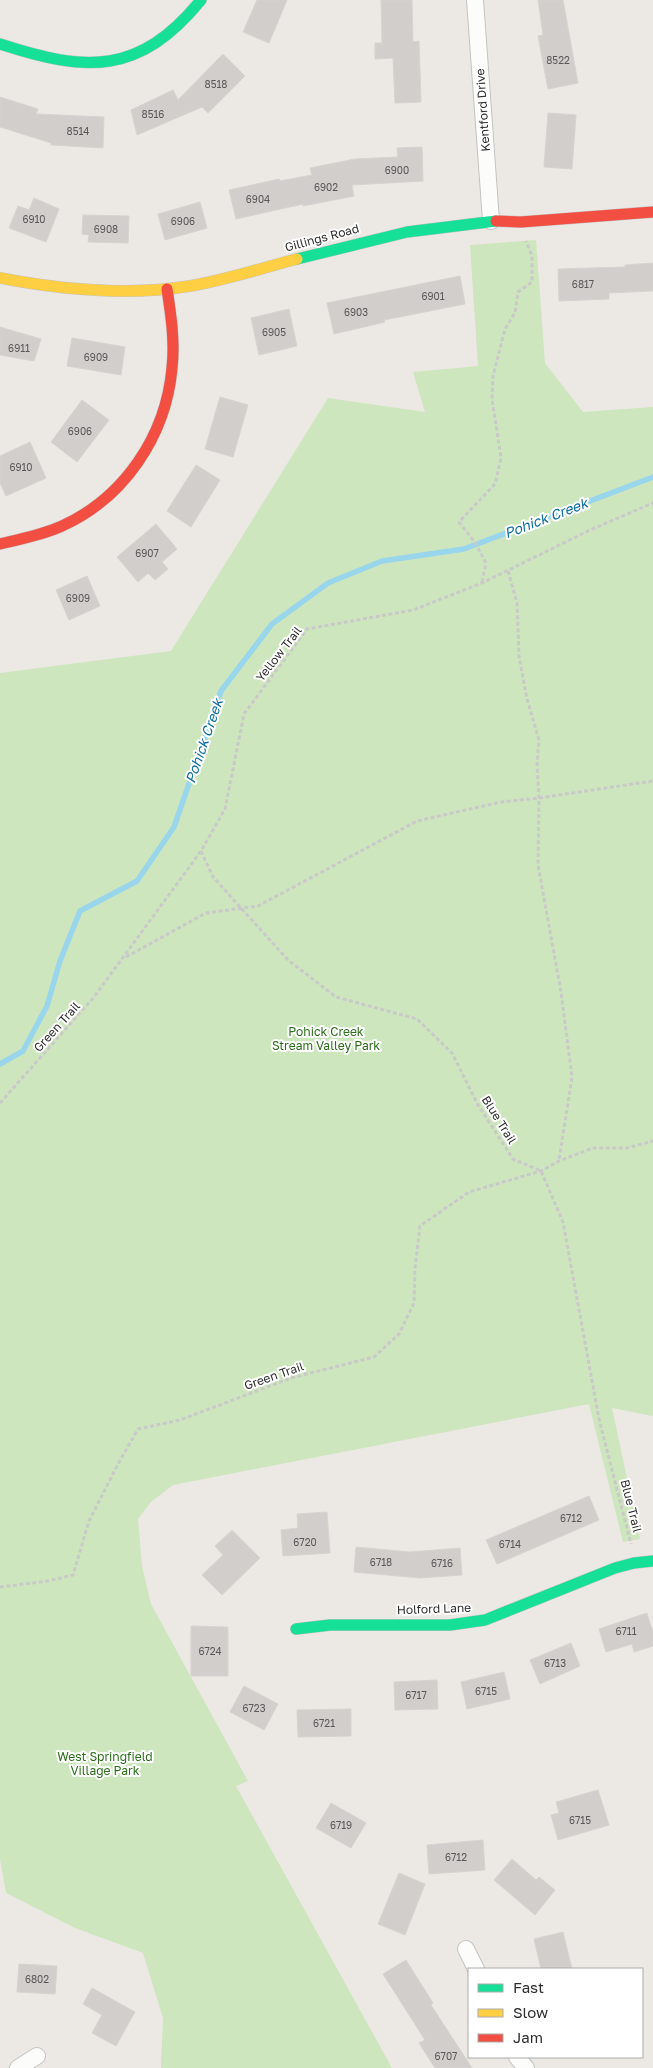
<svg xmlns="http://www.w3.org/2000/svg" width="653" height="2068" font-family="'Golos Text',sans-serif">
<style>
.green{fill:#cee6be}
.lines{fill:none;stroke-linecap:round;stroke-linejoin:round}
.stream{stroke:#99d6ec;stroke-width:5.5}
.building{fill:#d1cecb;stroke:#d7d4d0}
.street-casing{stroke:#c5c4c5;stroke-width:18}
.fast-casing{stroke:#c5c4c5;stroke-width:12}
.slow-casing{stroke:#c5c4c5;stroke-width:12}
.jam-casing{stroke:#c5c4c5;stroke-width:12}
.path{stroke:#c9c9c8;stroke-width:3;stroke-dasharray:4 2.5;stroke-linecap:butt}
.street{stroke:#fcfcfb;stroke-width:16}
.fast{stroke:#16e098;stroke-width:11}
.slow{stroke:#ffcf43;stroke-width:11}
.jam{stroke:#f24e42;stroke-width:11}
.labels{text-anchor:middle;stroke-width:4;stroke-linejoin:round;paint-order:stroke}
.number-label{font-size:10px;fill:#585857}
.street-label{font-size:12px;fill:#2e2e2e;stroke:#fff}
.park-label{font-size:12px;fill:#2c6e1b;stroke:#fff}
.water-label{font-size:14px;font-style:italic;fill:#0d6fa3;stroke:#fff}
</style>
<rect width="100%" height="100%" fill="#ece8e4"/>
<!-- green -->
<polygon class="green" points="536,240 545,363 583,412 653,407 653,1416 612,1408 640,1539 623,1542 589,1404 173,1485 151,1502 138,1519 142,1566 151,1604 248,1781 236,1786 392,2068 161,2068 163,2018 143,1953 75,1928 6,1893 0,1859 0,673 171,651 328,398 425,412 413,372 478,366 470,245"/>
<g class="lines">
<!-- stream -->
<polyline class="stream" points="0,1064 23,1051 47,1006 60,961 80,911 137,881 174,827 221,691 272,624 328,583 382,561 464,549 653,477"/>
</g>
<!-- building -->
<g class="building">
<polygon points="257,0 287,0 269,43 243,32"/>
<polygon points="381,0 412,0 413,42 419,41 421,102 395,103 393,58 375,59 375,43 382,43"/>
<polygon points="538,0 563,0 578,83 548,89 538,36 543,35"/>
<polygon points="223,54 245,76 208,113 202,107 137,135 131,110 173,90 178,100"/>
<polygon points="0,97 38,109 36,114 104,117 103,148 51,145 51,143 0,127"/>
<polygon points="548,113 576,115 572,169 544,167"/>
<polygon points="422,147 423,181 352,185 354,196 303,206 303,204 236,219 229,190 279,179 280,181 312,175 310,168 355,159 398,157 397,148"/>
<polygon points="34,198 59,209 46,242 9,228 18,206 29,210"/>
<polygon points="200,202 207,228 165,240 158,214"/>
<polygon points="83,215 129,216 128,243 88,242 89,235 82,234"/>
<polygon points="653,263 653,291 609,293 609,299 559,301 558,269 625,267 625,265"/>
<polygon points="460,276 465,304 384,320 385,322 334,334 327,303"/>
<polygon points="289,309 297,346 259,355 251,318"/>
<polygon points="0,327 41,339 34,361 0,355"/>
<polygon points="72,338 125,347 121,375 67,366"/>
<polygon points="220,397 248,405 233,457 205,449"/>
<polygon points="82,400 109,420 77,462 51,442"/>
<polygon points="30,442 46,478 6,496 0,483 0,456"/>
<polygon points="196,465 220,480 191,527 167,511"/>
<polygon points="156,524 177,549 162,562 168,569 155,580 148,573 138,582 117,557"/>
<polygon points="87,576 100,606 69,620 56,590"/>
<polygon points="589,1496 599,1520 497,1564 486,1540"/>
<polygon points="327,1512 330,1553 283,1556 281,1530 298,1528 297,1514"/>
<polygon points="232,1530 260,1558 222,1595 202,1575 223,1555 215,1546"/>
<polygon points="356,1547 410,1552 460,1548 462,1575 420,1578 354,1572"/>
<polygon points="647,1613 653,1633 653,1646 634,1652 632,1644 606,1652 599,1629"/>
<polygon points="191,1626 228,1627 228,1676 191,1676"/>
<polygon points="571,1643 580,1666 540,1684 530,1660"/>
<polygon points="504,1672 510,1699 467,1709 461,1682"/>
<polygon points="437,1680 438,1709 395,1710 394,1682"/>
<polygon points="244,1686 278,1704 264,1730 230,1712"/>
<polygon points="351,1709 351,1736 298,1737 297,1710"/>
<polygon points="598,1790 609,1825 558,1840 551,1815 559,1813 556,1802"/>
<polygon points="331,1803 366,1823 351,1848 316,1828"/>
<polygon points="483,1840 485,1870 429,1874 427,1845"/>
<polygon points="512,1859 536,1880 539,1877 555,1890 535,1915 494,1880"/>
<polygon points="399,1873 425,1884 405,1935 378,1924"/>
<polygon points="563,1932 572,1969 541,1969 534,1939"/>
<polygon points="406,1960 433,2003 431,2005 472,2068 435,2068 419,2043 425,2040 383,1974"/>
<polygon points="19,1964 57,1966 55,1994 17,1992"/>
<polygon points="92,1988 135,2012 116,2046 92,2033 102,2015 83,2004"/>
</g>
<g class="lines">
<!-- street casing -->
<g class="street-casing">
<g id="street">
<polyline points="475,0 491,221"/>
<polyline points="466,1949 476,1969"/>
<polyline points="517,2057 526,2068"/>
<polyline points="18,2068 37,2056"/>
</g>
</g>
<!-- fast casing -->
<g class="fast-casing">
<g id="fast">
<path d="M0,44c86,28 139,32 201,-44"/>
<polyline points="297,259 407,232 496,221"/>
<polyline points="296,1629 330,1625 450,1625 485,1620 615,1568 634,1563 653,1561"/>
</g>
</g>
<!-- slow casing -->
<g class="slow-casing">
<path id="slow" d="M0,278c62,12 127,18 190,8 36,-6 72,-18 107,-27"/>
</g>
<!-- jam casing -->
<g class="jam-casing">
<g id="jam">
<polyline points="496,221 521,222 653,212"/>
<path d="M0,544c21,-5 42,-9 62,-18 62,-28 104,-90 110,-158 3,-26 -1,-53 -5,-79"/>
</g>
</g>
<!-- path -->
<g class="path">
<polyline points="508,571 517,603 519,656 527,699 539,740 537,765 539,798 538,865 561,992 572,1077 559,1160"/>
<polyline points="482,582 486,563 476,544 459,522 495,484 501,458 492,399 493,376 505,329 515,313 518,292 532,282 532,256 526,241"/>
<polyline points="201,851 213,877 288,960 336,997 417,1019 452,1053 478,1105 513,1159 541,1171 563,1222 599,1419 631,1544"/>
<polyline points="126,957 206,913 258,906 417,821 501,802 539,798 653,781"/>
<polyline points="0,1103 94,997 201,851 225,809 244,714 307,629 413,610 482,583 588,531 653,503"/>
<polyline points="0,1587 48,1581 73,1575 89,1521 118,1464 138,1429 180,1420 291,1378 374,1357 399,1334 414,1303 415,1268 420,1226 469,1192 541,1171 559,1161 593,1148 627,1148 653,1141"/>
</g>
<!-- street -->
<use href="#street" class="street"/>
<!-- fast -->
<use href="#fast" class="fast"/>
<!-- slow -->
<use href="#slow" class="slow"/>
<!-- jam -->
<use href="#jam" class="jam"/>
</g>
<g class="labels">
<!-- number labels -->
<g class="number-label">
<text x="558" y="64">8522</text>
<text x="216" y="88">8518</text>
<text x="153" y="118">8516</text>
<text x="78" y="135">8514</text>
<text x="397" y="174">6900</text>
<text x="326" y="191">6902</text>
<text x="258" y="203">6904</text>
<text x="34" y="223">6910</text>
<text x="183" y="225">6906</text>
<text x="106" y="233">6908</text>
<text x="583" y="288">6817</text>
<text x="433" y="300">6901</text>
<text x="356" y="316">6903</text>
<text x="274" y="336">6905</text>
<text x="19" y="352">6911</text>
<text x="96" y="361">6909</text>
<text x="80" y="435">6906</text>
<text x="21" y="471">6910</text>
<text x="147" y="557">6907</text>
<text x="78" y="602">6909</text>
<text x="571" y="1522">6712</text>
<text x="305" y="1546">6720</text>
<text x="510" y="1548">6714</text>
<text x="381" y="1566">6718</text>
<text x="442" y="1567">6716</text>
<text x="626" y="1635">6711</text>
<text x="210" y="1655">6724</text>
<text x="555" y="1667">6713</text>
<text x="486" y="1695">6715</text>
<text x="416" y="1699">6717</text>
<text x="254" y="1712">6723</text>
<text x="324" y="1727">6721</text>
<text x="580" y="1824">6715</text>
<text x="341" y="1829">6719</text>
<text x="456" y="1861">6712</text>
<text x="37" y="1983">6802</text>
<text x="446" y="2060">6707</text>
</g>
<!-- street labels -->
<g class="street-label">
<text transform="translate(483 110) rotate(-94)" y="4">Kentford Drive</text>
<text transform="translate(322 238) rotate(-15)" y="4">Gillings Road</text>
<text transform="translate(279 654) rotate(-52)" y="4">Yellow Trail</text>
<text transform="translate(57 1027) rotate(-48)" y="4">Green Trail</text>
<text transform="translate(499 1120) rotate(58)" y="4">Blue Trail</text>
<text transform="translate(274 1376) rotate(-19)" y="4">Green Trail</text>
<text transform="translate(631 1506) rotate(76)" y="4">Blue Trail</text>
<text transform="translate(434 1609) rotate(-2)" y="4">Holford Lane</text>
</g>
<!-- park labels -->
<g class="park-label">
<text x="326" y="1036">Pohick Creek<tspan x="326" dy="14">Stream Valley Park</tspan></text>
<text x="105" y="1761">West Springfield<tspan x="105" dy="14">Village Park</tspan></text>
</g>
<!-- water labels -->
<g class="water-label">
<text transform="translate(546 518) rotate(-21)" y="5">Pohick Creek</text>
<text transform="translate(204 741) rotate(-71)" y="5">Pohick Creek</text>
</g>
</g>
<!-- legend -->
<rect x="468" y="1968" width="175" height="90" fill="#ffffff" stroke="#ababab"/>
<rect x="478" y="1984" width="25" height="8" fill="#16e098" stroke="#ababab"/>
<text x="513" y="1993" font-size="15" fill="#2e2e2e">Fast</text>
<rect x="478" y="2009" width="25" height="8" fill="#ffcf43" stroke="#ababab"/>
<text x="513" y="2018" font-size="15" fill="#2e2e2e">Slow</text>
<rect x="478" y="2034" width="25" height="8" fill="#f24e42" stroke="#ababab"/>
<text x="513" y="2043" font-size="15" fill="#2e2e2e">Jam</text>
</svg>
